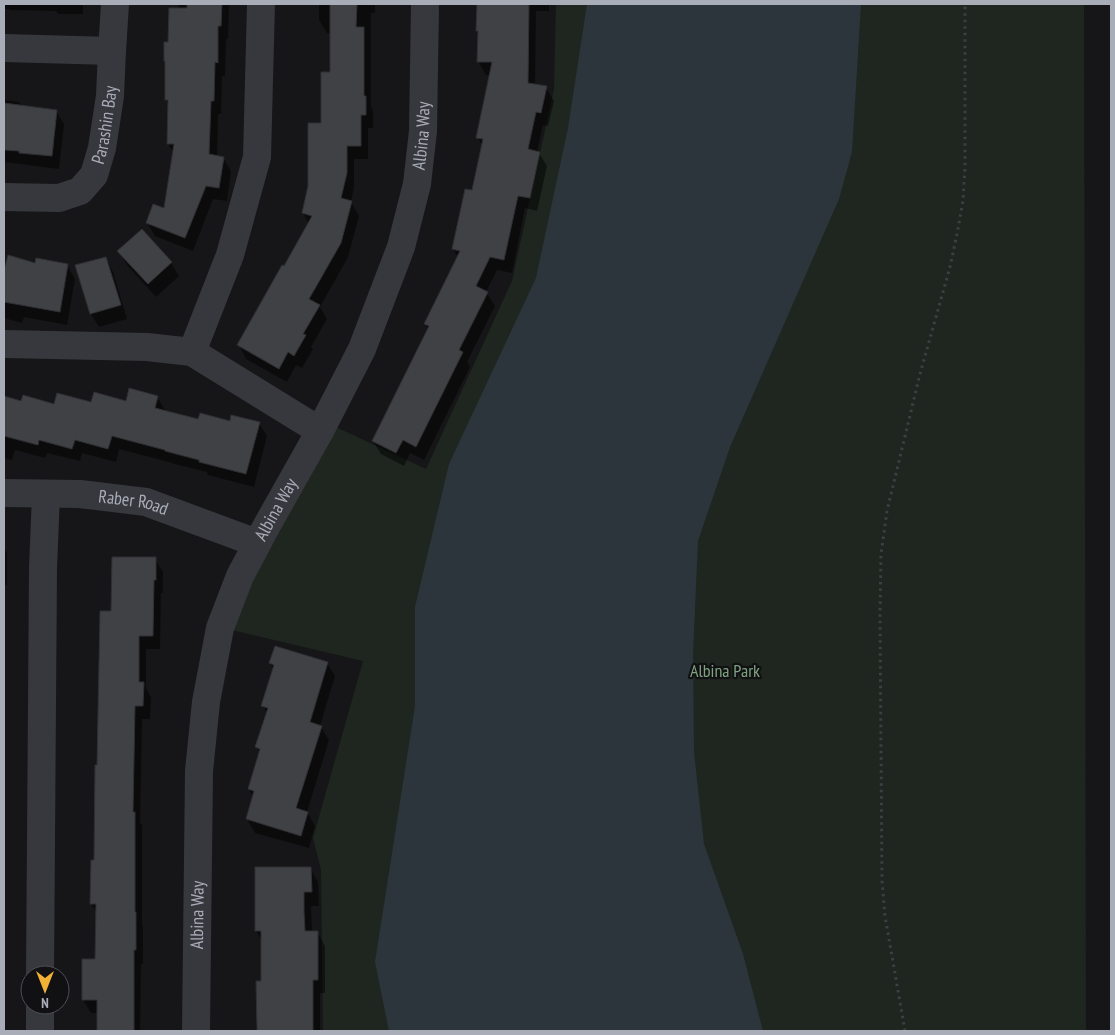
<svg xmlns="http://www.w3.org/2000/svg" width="1115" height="1035" font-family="'PT Sans Narrow',sans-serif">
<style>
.green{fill:#1e261f}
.water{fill:#2c353c}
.shadow{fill:#0007}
.building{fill:#404145;stroke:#303034}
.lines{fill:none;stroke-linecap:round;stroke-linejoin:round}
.path{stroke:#3d3f44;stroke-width:3;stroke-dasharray:2.5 4;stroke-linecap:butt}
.minor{stroke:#37383d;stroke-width:28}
.labels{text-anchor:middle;stroke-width:4.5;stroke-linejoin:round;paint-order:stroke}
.street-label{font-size:18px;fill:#a8adb8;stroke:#111113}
.park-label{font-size:18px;fill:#7fa381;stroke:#111113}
</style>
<rect width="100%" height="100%" fill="#161618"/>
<!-- green -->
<polygon class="green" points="556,4 1084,4 1086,1031 323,1031 321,870 313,838 363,661 232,630 251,583 325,422 426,469 512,281 554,89"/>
<!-- water -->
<polygon class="water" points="587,4 861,4 852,152 839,199 730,447 698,541 693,654 694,752 704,844 743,954 763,1031 389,1031 375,962 415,706 415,607 449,464 536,278 568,128"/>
<!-- shadow -->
<g class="shadow">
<polygon points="4,4 83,4 83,14 58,14 56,11 10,10 9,9 4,9"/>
<polygon points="179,4 229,4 228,39 226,39 225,76 222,76 221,114 218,114 217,157 223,158 231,171 227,201 213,199 193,251 155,236 147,223 165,210 174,154 168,144 169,105 166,100 167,64 165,61 165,43 169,43 179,9"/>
<polygon points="319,4 375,4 375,13 371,13 371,107 373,110 373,128 368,128 368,159 354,159 354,187 351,202 359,216 348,257 320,307 327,319 311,347 313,349 302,368 296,365 287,382 246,359 239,345 309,224 303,213 322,124 331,73 331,33 327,33 319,20"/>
<polygon points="478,4 549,4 549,11 536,11 535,85 546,88 554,101 548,126 543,125 537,152 539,153 547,166 537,211 525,208 512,273 497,270 486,292 495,306 467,362 470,367 424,460 410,453 404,466 381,454 373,441 428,329 425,324 458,257 453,249 473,192 483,147 478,138 490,75 486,75 478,61 479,33 477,30"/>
<polygon points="4,100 19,102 22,107 56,111 64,124 59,169 4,162"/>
<polygon points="142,231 171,263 179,276 156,297 127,265 119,251"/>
<polygon points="106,258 113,272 127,319 99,327 91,314 77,266"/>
<polygon points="4,262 67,265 75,279 67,325 24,317 22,323 4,318"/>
<polygon points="157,397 165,410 165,412 199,421 230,423 259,423 267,436 254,487 208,475 207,472 174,464 173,463 119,449 116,462 82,453 80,461 47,453 45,458 15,450 12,460 4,458 4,398 22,402 55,405 127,402"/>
<polygon points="4,547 7,553 7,585 4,585"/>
<polygon points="155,559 163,572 163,593 161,593 160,649 146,649 146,688 151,697 150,719 142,719 140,822 142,826 142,925 143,926 143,964 141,964 140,1031 98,1031 98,1013 91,1013 83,1000 96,960 97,913 91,904 95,861 98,766 112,612"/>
<polygon points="270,663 327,663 335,676 320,726 321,727 329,740 307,812 315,826 309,848 255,833 247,819 253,797 249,789 260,753 257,747 267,714 263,705 274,669"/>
<polygon points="257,868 310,868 318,882 319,906 311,906 312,932 317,932 325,946 325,993 320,993 320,1031 256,1031 256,1021 258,1021 262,982 262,941 256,931"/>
</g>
<!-- building -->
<g class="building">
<polygon points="187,4 222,4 221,26 218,26 218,63 215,62 214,101 211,101 209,154 224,157 219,188 206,186 185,238 146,223 153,204 164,208 174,144 167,144 168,100 165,100 165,61 164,61 164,42 168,42 169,8 187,8"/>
<polygon points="330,4 357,4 356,27 364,27 364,96 366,96 366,115 361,115 361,146 347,146 347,173 341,198 352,201 341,243 309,299 320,305 303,334 306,335 294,356 288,352 279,369 237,345 282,265 284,266 312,216 302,213 308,186 308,123 321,123 321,72 330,72"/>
<polygon points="477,4 529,4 528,83 547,86 541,113 536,112 528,149 540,152 530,198 518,196 504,260 490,257 476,286 488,292 459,350 463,352 416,447 403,440 396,453 372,441 429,326 424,324 460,251 452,249 465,189 472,190 483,139 476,138 492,62 477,62 478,31 476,31"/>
<polygon points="4,103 57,110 52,156 19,153 19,151 4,150"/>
<polygon points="142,229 172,262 148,284 117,251"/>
<polygon points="8,255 35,263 36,258 68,264 60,312 4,302 4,270"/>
<polygon points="106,257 121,305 90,314 75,265"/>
<polygon points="129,388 158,396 155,408 198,419 200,413 230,421 231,415 260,422 246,474 199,462 199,460 165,451 165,450 112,436 108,449 75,440 72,449 39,440 38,445 4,436 4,396 21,401 23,395 54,404 57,393 91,402 94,392 126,401"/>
<polygon points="112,557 156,557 156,580 154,580 153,636 139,636 139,682 144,682 143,706 135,706 133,812 135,812 135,912 136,912 136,950 134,950 134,1031 97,1031 97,1000 82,1000 82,959 95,959 96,904 90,904 91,860 94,860 95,765 97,765 100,611 111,611"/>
<polygon points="275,646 328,662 310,722 322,726 296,808 308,812 301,836 246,819 254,791 248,789 260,749 255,747 268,708 261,706 274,665 269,663"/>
<polygon points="255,867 311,867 312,892 304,892 304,912 305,931 318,931 318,980 313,980 313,1031 257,1031 256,981 261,981 261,931 255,931"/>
</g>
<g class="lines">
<!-- path -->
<polyline class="path" points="905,1031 885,916 882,881 880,615 881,554 887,511 920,374 950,267 957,234 963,201 965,167 965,4"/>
<!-- minor -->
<g class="minor">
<polyline points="4,48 112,51"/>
<path id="s1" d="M4,197l55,1 21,-7 14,-16 8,-27 8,-52 2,-45 3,-47"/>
<polyline points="4,344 147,347 192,352 320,431"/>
<polyline points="192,352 230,255 257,157 261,4"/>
<path id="s2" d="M4,493l76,1 66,8 111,41"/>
<polyline points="40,975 43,568 46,494"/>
<polyline points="40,1031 40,1005"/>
<path id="s3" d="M196,1031l3,-260 7,-69 14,-74 20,-52 26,-49 54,-96 42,-82 39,-102 16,-63 6,-53 2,-127"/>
</g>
</g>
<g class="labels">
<!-- street labels -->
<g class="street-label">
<text dy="6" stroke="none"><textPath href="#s1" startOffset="150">Parashin Bay</textPath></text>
<text dy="6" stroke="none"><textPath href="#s3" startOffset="941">Albina Way</textPath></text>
<text dy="6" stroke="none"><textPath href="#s2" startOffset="130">Raber Road</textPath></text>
<text dy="6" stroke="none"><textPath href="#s3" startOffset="536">Albina Way</textPath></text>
<text dy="6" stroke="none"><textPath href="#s3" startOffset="116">Albina Way</textPath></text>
</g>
<!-- park labels -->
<g class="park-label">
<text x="725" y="677">Albina Park</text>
</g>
</g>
<!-- border -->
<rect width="1115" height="1035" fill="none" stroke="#a8adb8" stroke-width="10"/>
<!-- north arrow -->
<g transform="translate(45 990) rotate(180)"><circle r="24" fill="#111113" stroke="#4d4f55"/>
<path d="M0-4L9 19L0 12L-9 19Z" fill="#f2b134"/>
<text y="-8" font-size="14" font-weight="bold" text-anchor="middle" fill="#a8adb8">N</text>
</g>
</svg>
